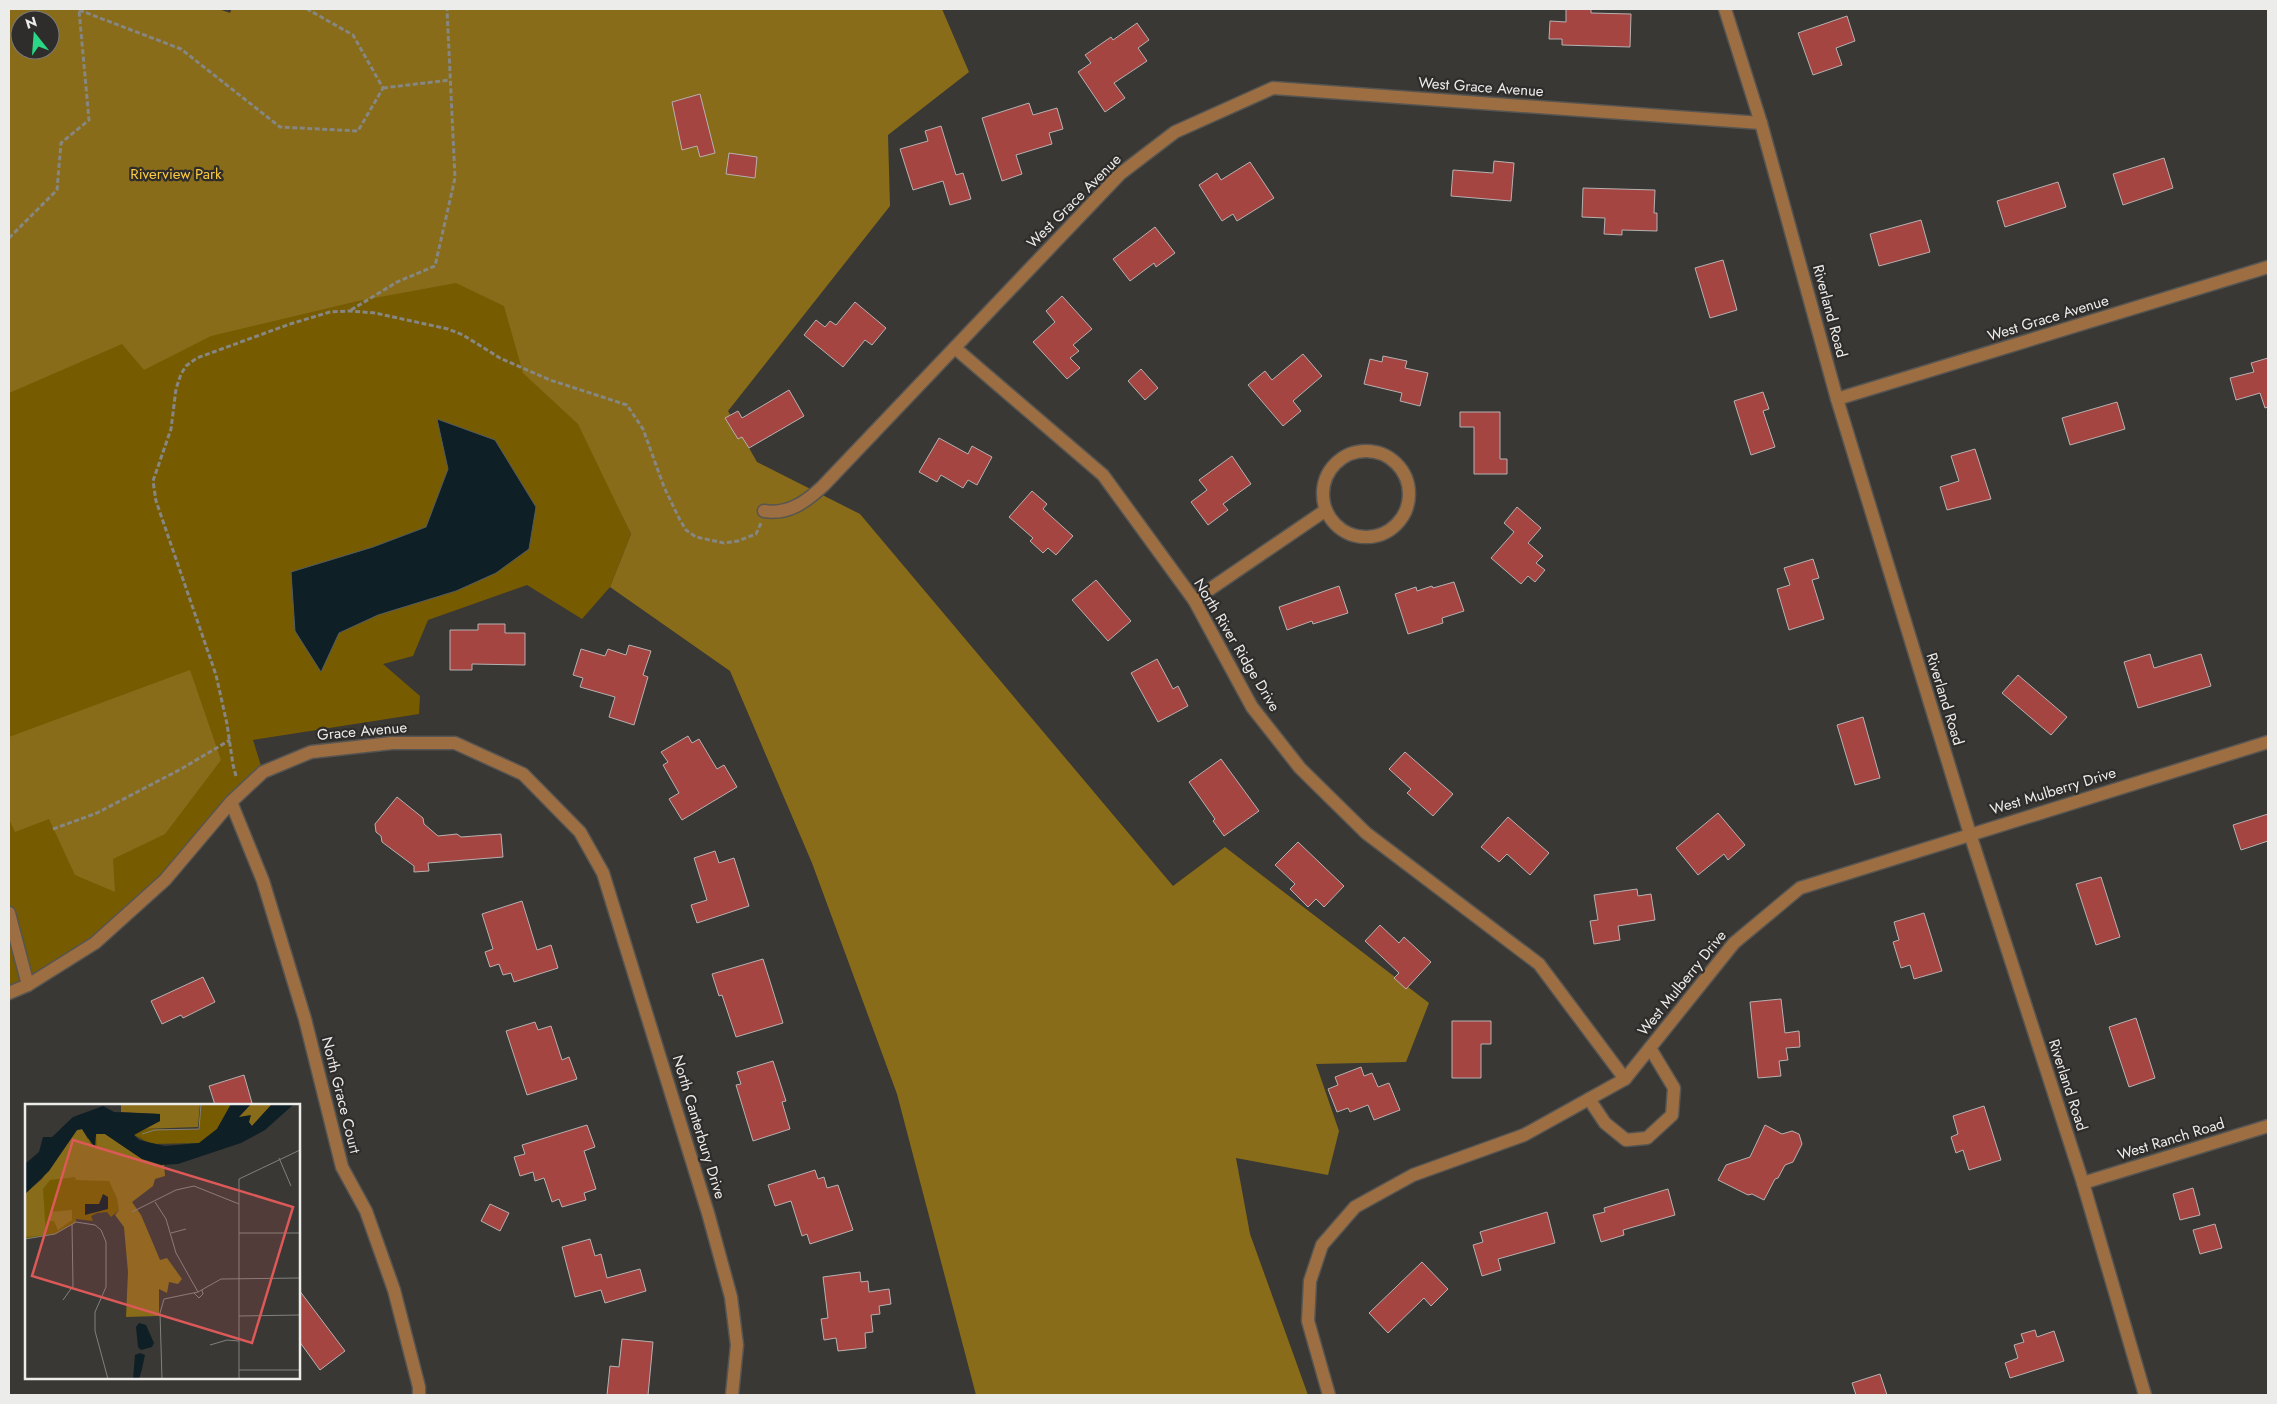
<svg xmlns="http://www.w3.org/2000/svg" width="2277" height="1404" font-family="Jost,sans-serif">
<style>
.green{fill:#775b00;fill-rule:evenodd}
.forest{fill:#886c19;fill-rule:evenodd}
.water{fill:#0f1f26;stroke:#515c61}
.building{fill:#a44542;stroke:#b6b1b1}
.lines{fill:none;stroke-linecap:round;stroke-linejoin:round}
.minor-casing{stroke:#565552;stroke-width:15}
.path{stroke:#868683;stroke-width:3;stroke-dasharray:5 2.5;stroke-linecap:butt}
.minor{stroke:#9d6e42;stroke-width:12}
.labels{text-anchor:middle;stroke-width:4.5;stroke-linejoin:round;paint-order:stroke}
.street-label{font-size:15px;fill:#ececea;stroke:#2f2d2b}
.park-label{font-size:15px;fill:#fbc93e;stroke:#2f2d2b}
.inset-road{fill:none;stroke:#81807d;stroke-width:1}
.view{fill:#dc5958;fill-opacity:0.15;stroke:#dc5958;stroke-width:2.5}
.inset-edge{fill:none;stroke:#ececea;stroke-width:2.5}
</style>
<rect width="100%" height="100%" fill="#393835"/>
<!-- green -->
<path class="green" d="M9,9h209l12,4 2,-4h335l39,471 25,54 -21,53 -28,32 -55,-34 -99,35 -15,36 -30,8 37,32 -1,18 -166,26 10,32 -98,108 -70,63 -86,50zM20,20h30v30h-30z"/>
<!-- forest -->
<g class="forest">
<path d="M9,9h209l12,4 2,-4h710l27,63 -81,63 2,71 -162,205 29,51 103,52 313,372 52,-39 204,156 -23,59 -90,2 23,67 -11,44 -92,-17 14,76 58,161h-332l-79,-301 -85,-231 -82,-192 -120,-84 21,-53 -53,-110 -55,-51 -19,-67 -48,-23 -98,18 -147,35 -67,34 -22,-26 -113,49zM20,20h30v30h-30z"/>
<polygon points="190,670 221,760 165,834 113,859 115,892 75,875 49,819 15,832 9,819 9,737"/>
</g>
<!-- water -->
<polygon class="water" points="437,419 495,440 536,507 529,549 496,573 456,591 378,615 339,633 321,672 295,631 291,572 373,547 426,527 448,469"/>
<!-- building -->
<g class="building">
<polygon points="1566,9 1591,9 1591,13 1631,14 1630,47 1562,45 1562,39 1549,39 1550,21 1566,22"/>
<polygon points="1847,16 1855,41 1836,48 1842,65 1813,75 1798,33"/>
<polygon points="1137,23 1149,40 1138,48 1147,61 1114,83 1125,98 1105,112 1078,72 1091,63 1085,55 1111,37 1113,40"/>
<polygon points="700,94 715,153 700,157 697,146 682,150 672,102"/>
<polygon points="1029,103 1033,115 1057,108 1063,129 1049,133 1052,144 1016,155 1022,174 1002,181 982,118"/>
<polygon points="941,126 956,175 963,173 971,199 950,205 943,181 913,190 900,149 928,141 925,131"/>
<polygon points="729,153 757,157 755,178 726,174"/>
<polygon points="2164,158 2173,188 2123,205 2113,174"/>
<polygon points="1494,161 1514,163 1511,201 1451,196 1453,170 1493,173"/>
<polygon points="1250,162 1274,198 1237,221 1233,214 1222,221 1199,185 1217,173 1221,180"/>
<polygon points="2058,182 2066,207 2005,227 1997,201"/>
<polygon points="1583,188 1655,190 1654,213 1657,213 1657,231 1622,230 1622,235 1604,234 1605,218 1582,217"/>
<polygon points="1921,220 1930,252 1879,266 1870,234"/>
<polygon points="1155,227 1175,253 1156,267 1154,263 1130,281 1113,259"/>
<polygon points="1723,260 1737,310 1710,318 1695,268"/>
<polygon points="1062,296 1092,329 1073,345 1079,351 1070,358 1080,368 1067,379 1033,342 1055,322 1046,311"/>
<polygon points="855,302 886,328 872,345 865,340 843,367 804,335 816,320 825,327 830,321 836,325"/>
<polygon points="1303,354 1322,376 1293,401 1301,411 1283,426 1248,385 1265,371 1272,380"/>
<polygon points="1383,356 1407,361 1405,368 1428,373 1420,406 1400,401 1402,393 1364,384 1370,359 1382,362"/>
<polygon points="2268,358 2268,407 2265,408 2260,393 2236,400 2230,378 2254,372 2251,363"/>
<polygon points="1141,369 1158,388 1145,400 1128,381"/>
<polygon points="789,390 804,416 749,448 742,437 738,439 725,418 738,411 742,418"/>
<polygon points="1763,392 1769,409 1763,411 1775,447 1751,455 1734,401"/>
<polygon points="2117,402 2125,429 2070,445 2062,418"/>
<polygon points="1460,412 1500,412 1500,459 1507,459 1507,474 1474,474 1474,427 1460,427"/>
<polygon points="939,438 968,454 972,446 992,457 977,485 968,480 963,488 941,475 937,482 919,472"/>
<polygon points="1975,449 1991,499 1947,510 1940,487 1959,481 1951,456"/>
<polygon points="1232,456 1251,484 1223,504 1228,510 1208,525 1191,502 1207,490 1199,480"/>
<polygon points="1032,491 1047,504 1043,509 1073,536 1056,555 1048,548 1043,553 1030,541 1033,538 1009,517"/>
<polygon points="1517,507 1541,528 1528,543 1543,556 1536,563 1545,570 1535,582 1528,576 1521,584 1491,558 1514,532 1504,523"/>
<polygon points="1813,559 1819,578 1812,580 1824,619 1789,630 1777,589 1790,585 1784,568"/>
<polygon points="1096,580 1131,621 1108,641 1072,600"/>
<polygon points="1454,582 1464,611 1442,618 1443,623 1408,634 1395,594 1416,587 1417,591 1432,586 1433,588"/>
<polygon points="1339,586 1348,613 1313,624 1312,621 1287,630 1279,607"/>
<polygon points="478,624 505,624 505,633 525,633 525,665 472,664 472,670 450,670 450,630 478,630"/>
<polygon points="629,645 651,651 643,675 648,677 634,725 609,717 615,697 580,687 583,678 573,675 581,649 605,656 608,649 626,655"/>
<polygon points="2150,654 2154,668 2201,654 2211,686 2138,708 2124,662"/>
<polygon points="1157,659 1173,689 1178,686 1188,706 1158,722 1131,673"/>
<polygon points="2018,675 2067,717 2051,735 2002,693"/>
<polygon points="1863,717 1880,778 1855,785 1837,725"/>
<polygon points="688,736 692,743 699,739 717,769 724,765 737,787 682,820 669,799 679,793 663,765 668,762 661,752"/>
<polygon points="1405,752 1453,794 1433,816 1407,793 1411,789 1389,769"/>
<polygon points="1221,759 1259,811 1224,836 1213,821 1215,819 1189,782"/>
<polygon points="397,797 423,818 424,824 438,836 457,834 461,837 501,834 503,857 428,863 429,871 414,872 414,866 382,842 381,836 376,832 375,824"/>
<polygon points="1718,813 1745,845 1728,860 1724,854 1698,875 1676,848"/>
<polygon points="2268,814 2268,841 2241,850 2233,825"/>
<polygon points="1508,817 1549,853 1530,875 1507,854 1499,862 1481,847"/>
<polygon points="1298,842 1344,886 1324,907 1316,899 1308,907 1290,889 1295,884 1275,865"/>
<polygon points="715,851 719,863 734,858 749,906 697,923 691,905 707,900 694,858"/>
<polygon points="2101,877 2120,937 2096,945 2076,884"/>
<polygon points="1637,889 1638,896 1651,894 1655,920 1618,926 1620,940 1594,944 1590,921 1598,920 1594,895"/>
<polygon points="522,901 537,950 551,945 558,968 514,982 511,973 503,975 499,964 490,967 485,952 493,949 482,914"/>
<polygon points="1924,913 1942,971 1914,979 1910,965 1901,968 1893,942 1899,940 1894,922"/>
<polygon points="1380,925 1399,943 1404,937 1431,962 1406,989 1394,978 1399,973 1365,941"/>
<polygon points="763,959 783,1023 736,1037 722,995 719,996 712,974"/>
<polygon points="203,977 215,1002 183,1018 181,1015 162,1024 151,1001"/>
<polygon points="1781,999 1785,1033 1799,1031 1800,1047 1786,1048 1788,1060 1779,1061 1781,1076 1758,1078 1750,1002"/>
<polygon points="2136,1018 2155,1078 2129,1087 2109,1027"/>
<polygon points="1452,1021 1491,1021 1491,1044 1481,1044 1481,1078 1452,1078"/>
<polygon points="535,1022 538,1030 551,1026 562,1060 569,1057 577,1079 527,1095 506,1031"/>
<polygon points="773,1061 786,1101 782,1102 790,1129 753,1141 736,1085 741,1084 737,1072"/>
<polygon points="1361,1067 1364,1076 1372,1073 1378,1087 1389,1083 1400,1110 1374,1120 1368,1105 1350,1112 1348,1108 1337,1112 1328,1089 1338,1085 1335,1077"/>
<polygon points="244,1075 252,1103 244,1105 215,1105 209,1086"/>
<polygon points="1984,1106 2001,1160 1969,1170 1963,1150 1956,1153 1951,1137 1958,1134 1953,1116"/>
<polygon points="587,1125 595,1147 584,1151 596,1189 584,1193 586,1200 562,1207 559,1199 552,1202 544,1178 535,1181 533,1172 520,1176 514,1157 525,1154 522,1145"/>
<polygon points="1765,1125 1782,1134 1792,1131 1799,1134 1802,1144 1793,1162 1785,1165 1778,1178 1775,1179 1764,1200 1752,1194 1748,1195 1718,1180 1726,1165 1750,1157"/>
<polygon points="815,1170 818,1179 824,1177 827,1188 838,1185 853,1230 810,1244 807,1234 802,1236 791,1201 775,1206 768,1185"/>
<polygon points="2193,1188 2200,1215 2180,1220 2173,1194"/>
<polygon points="1668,1189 1675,1215 1623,1230 1624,1235 1601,1242 1593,1215 1605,1212 1604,1208"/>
<polygon points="490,1204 509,1213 500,1231 481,1221"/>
<polygon points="1547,1212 1555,1243 1498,1259 1501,1270 1482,1276 1473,1245 1483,1242 1480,1232"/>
<polygon points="2215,1224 2222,1248 2200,1254 2193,1230"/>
<polygon points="590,1239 595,1256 601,1254 607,1278 640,1269 646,1291 605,1303 601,1290 575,1297 562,1247"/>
<polygon points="1422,1262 1448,1289 1431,1306 1424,1298 1388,1333 1369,1313"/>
<polygon points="860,1272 861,1282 868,1281 869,1292 889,1289 891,1304 879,1306 880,1314 871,1315 873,1332 865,1333 866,1348 838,1351 836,1338 824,1340 821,1319 828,1318 823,1277"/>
<polygon points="299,1290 345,1351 320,1370 299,1341"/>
<polygon points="2035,1330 2037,1337 2054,1331 2064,1361 2010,1378 2005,1363 2018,1358 2014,1345 2024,1342 2021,1334"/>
<polygon points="622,1339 653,1342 648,1395 607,1395 610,1366 619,1367"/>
<polygon points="1880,1374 1887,1395 1856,1395 1852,1383"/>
</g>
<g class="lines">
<!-- minor casing -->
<g class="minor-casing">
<g id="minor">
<polyline points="1725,9 1761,123 1837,399 1970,834 2083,1183 2145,1395"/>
<polyline points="955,348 1103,475 1194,600 1252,707 1300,768 1366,833 1539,964 1625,1079"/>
<polyline points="1837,399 2268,267"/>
<circle cx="1366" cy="494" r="43"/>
<path d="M764,511c24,4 42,-9 59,-25l297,-312 55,-42 98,-44 488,35"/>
<polyline points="1194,600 1326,510"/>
<polyline points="231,802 263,881 305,1019 342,1167 366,1211 394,1290 419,1387 419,1395"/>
<polyline points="9,913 28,985"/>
<polyline points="9,993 28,985 95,943 165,880 231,802 263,772 311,752 392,743 455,743 523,774 580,832 603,873 708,1213 731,1297 737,1345 732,1395"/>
<polyline points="1589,1099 1605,1123 1626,1140 1647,1138 1672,1115 1674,1088 1650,1048"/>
<polyline points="2083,1183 2268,1126"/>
<polyline points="1329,1395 1308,1321 1310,1281 1322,1245 1355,1207 1413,1175 1524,1135 1625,1079 1734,943 1800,888 2268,742"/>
</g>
</g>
<!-- path -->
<g class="path">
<polyline points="79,10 181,49 280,127 358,131 383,88 353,35 307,9"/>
<polyline points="383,88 450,80"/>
<polyline points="9,238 57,190 61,143 89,120 79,10"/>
<polyline points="351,310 397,282 435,266 455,178 447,9"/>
<polyline points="236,776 233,765 227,724 216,675 156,501 153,481 171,429 176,389 181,374 186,366 197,358 290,324 330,312 350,311 375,313 448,329 463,335 500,358 550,380 627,405 643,429 664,487 680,520 686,530 696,537 724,543 738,541 756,534 761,523"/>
<polyline points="53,829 97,813 181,769 230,740"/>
</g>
<!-- minor -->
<use href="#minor" class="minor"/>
</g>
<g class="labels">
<!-- street labels -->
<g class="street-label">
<text transform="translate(1481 87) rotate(4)" y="5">West Grace Avenue</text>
<text transform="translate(1074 201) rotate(-45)" y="5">West Grace Avenue</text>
<text transform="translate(1830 311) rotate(75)" y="5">Riverland Road</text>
<text transform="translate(2048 318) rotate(-17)" y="5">West Grace Avenue</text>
<text transform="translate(1237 645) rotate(59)" y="5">North River Ridge Drive</text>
<text transform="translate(1945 699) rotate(73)" y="5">Riverland Road</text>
<text transform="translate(362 731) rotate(-5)" y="5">Grace Avenue</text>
<text transform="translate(2053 791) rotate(-17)" y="5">West Mulberry Drive</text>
<text transform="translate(1682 983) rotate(-51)" y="5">West Mulberry Drive</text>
<text transform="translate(2068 1085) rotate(72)" y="5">Riverland Road</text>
<text transform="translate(341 1095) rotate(76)" y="5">North Grace Court</text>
<text transform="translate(699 1127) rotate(73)" y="5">North Canterbury Drive</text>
<text transform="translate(2171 1139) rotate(-17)" y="5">West Ranch Road</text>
</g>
<!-- park labels -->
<g class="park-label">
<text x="176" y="179">Riverview Park</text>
</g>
</g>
<!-- overview -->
<g transform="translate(25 1104)">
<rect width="275" height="275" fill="#393835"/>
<path d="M176,0h30l-14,25 -18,14 -48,1 -17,-9 8,-6h57zM80,30l23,17 -9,59 -8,7 -4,-5 -10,1 -6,3 2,5 -17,-2v3l-21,12 -30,5v-45l17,-15 23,-34z" fill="#775b00"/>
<path d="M96,0h79l-2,23 -56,2 18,-8v-7l-39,-2zM226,0h21l-20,22 -14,-9zM57,25l10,17 5,1 -1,-14 9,1 37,25 22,5 1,12 -10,3 -2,7 -21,16 9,13 19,45 7,-2 15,21 -4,5 -9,-2 -2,11 -8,-4v27l-33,1 2,-45 -4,-45 -9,-12 4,-5 -2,-12 -8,-17 -33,-1 -1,-3 -25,3 -7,9 3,46 -21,2v-43l17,-15 35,-49zM47,106v10l-14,10 -4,-9h-4v-9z" fill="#886c19"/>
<path d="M206,0h20l-12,13 12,-2 -2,7 3,4 20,-22h22l-29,26 -24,13 -63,21 -17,1 -19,-6 -37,-25h-9l-1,14 -13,-19 -5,1 -28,41 -24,23v-30l14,-12 4,-15h9l21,-20 30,-11 11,6 46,2v7l-26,14 5,5 26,6 34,-3 18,-14zM78,90l5,3v12l-23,6v-11h14zM114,219l7,2 8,18 -2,4 -11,3 -3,-3 -2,-20zM115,249l5,2 -3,14 -3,10h-6l2,-24z" fill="#0f1f26"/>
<path class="inset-road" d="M117,30l13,-4 44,-1 2,-25M254,54l12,28M130,98l11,17 10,34 22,39M107,108l44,-22 18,-4 45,18M146,129l15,-4M214,129h61M0,135l30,-5 21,-12 19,3 6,5 5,12v45l-11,25v19l13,48M169,189l5,5 4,-4 -1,-4M38,196l10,-14 -1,-62M214,212l61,-1M185,241l17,-5 12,1M214,266h61M137,275l-2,-66 4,-14 34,-7 23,-13 79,-1M214,275v-200l61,-29"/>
<path class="view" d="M48,36l220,67 -41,136 -220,-67z"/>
<rect width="275" height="275" class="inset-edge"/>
</g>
<!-- border -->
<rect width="2277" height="1404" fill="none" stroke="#ececea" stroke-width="20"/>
<!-- north arrow -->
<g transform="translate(35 35) rotate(343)"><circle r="24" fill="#2f2d2b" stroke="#7b7977"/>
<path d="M0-4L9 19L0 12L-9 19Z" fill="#28d885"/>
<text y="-8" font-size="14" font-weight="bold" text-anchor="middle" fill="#ececea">N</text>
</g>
</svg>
